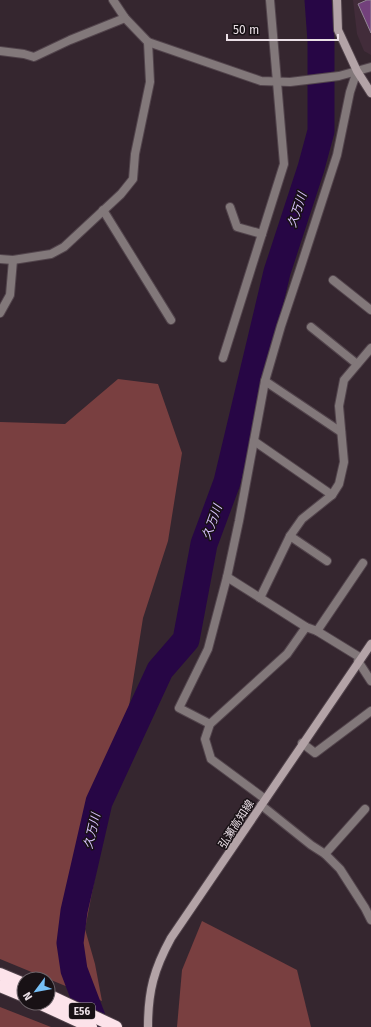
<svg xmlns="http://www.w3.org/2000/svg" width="371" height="1027" font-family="'Fira Sans','Noto Sans JP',sans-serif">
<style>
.built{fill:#422c3a}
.green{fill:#793f40}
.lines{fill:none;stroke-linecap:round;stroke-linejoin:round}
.river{stroke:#270645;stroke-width:27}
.building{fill:#73417c;stroke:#938595}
.street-casing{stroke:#52444c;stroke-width:10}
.secondary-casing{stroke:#52444c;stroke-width:10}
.highway-casing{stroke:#52444c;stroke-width:14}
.street{stroke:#82787a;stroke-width:8}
.secondary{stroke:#b3a3a7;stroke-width:8}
.highway{stroke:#fce3ea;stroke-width:12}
.labels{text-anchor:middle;stroke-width:3;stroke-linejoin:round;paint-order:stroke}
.shield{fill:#181115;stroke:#aba1a7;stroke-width:1}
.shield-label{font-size:10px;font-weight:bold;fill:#eadfe6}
.street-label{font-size:11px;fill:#eadfe6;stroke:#181115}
.water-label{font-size:12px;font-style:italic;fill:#d8c2fd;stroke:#181115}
</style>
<rect width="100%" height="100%" fill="#35262f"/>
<!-- built -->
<polygon class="built" points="353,0 371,0 371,55 364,51 357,34"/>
<!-- green -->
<g class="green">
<polygon points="118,379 158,384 182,453 168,541 143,618 120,763 103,815 96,872 85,929 95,964 102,1001 0,959 0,422 65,424"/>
<polygon points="202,921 297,970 311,1027 177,1027 182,970"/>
<polygon points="0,1007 51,1027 0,1027"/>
</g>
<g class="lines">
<!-- river -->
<polyline class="river" points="94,1027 93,1020 74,970 70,943 74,911 99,802 160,670 186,640 204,544 227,482 277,272 311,168 321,131 321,41 318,0"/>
</g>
<!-- building -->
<polygon class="building" points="367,0 371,0 371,33 358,4"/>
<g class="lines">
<!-- street casing -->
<g class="street-casing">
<g id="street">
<polyline points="113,0 125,18 148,42 261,81 290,82 339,76 371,67"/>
<polyline points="0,51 24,54 34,57 70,40 125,18"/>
<polyline points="230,207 237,227 262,234"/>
<polyline points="103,210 171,320"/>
<polyline points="0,259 13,260 51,254 64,247 121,194 133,179 135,154 150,82 148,42"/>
<polyline points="333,280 371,310"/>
<polyline points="0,313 10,295 13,260"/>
<polyline points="311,327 357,364"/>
<polyline points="223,358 284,164 270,0"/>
<polyline points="265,381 341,432"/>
<polyline points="254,441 332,495"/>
<polyline points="290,536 327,561"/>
<polyline points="227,577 306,627 317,631 361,658"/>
<polyline points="260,598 290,536 302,519 332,495 339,484 344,462 339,406 344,380 371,348"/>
<polyline points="317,631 363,563"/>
<polyline points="358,661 371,681"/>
<polyline points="210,724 179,708 208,649 227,577 239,521 265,381 281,326 300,269 337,155 350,92 357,71"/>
<polyline points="302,743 315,753 371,711"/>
<polyline points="265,799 211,759 205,739 210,724 287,654 306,627"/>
<polyline points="261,805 311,845 325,854 340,869 365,908 371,920"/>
<polyline points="325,854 365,809"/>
</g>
</g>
<!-- secondary casing -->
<g class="secondary-casing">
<g id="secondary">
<polyline points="337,0 338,30 357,71 371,93"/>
<path d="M148,1027c0,-36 6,-58 23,-89l200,-294"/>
</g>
</g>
<!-- highway casing -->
<g class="highway-casing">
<g id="highway">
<polyline points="0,974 24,984"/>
<polyline points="0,986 24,996"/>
<polyline points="48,995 116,1027"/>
<polyline points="39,1003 91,1027"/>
</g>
</g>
<!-- street -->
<use href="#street" class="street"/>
<!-- secondary -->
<use href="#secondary" class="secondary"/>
<!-- highway -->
<use href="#highway" class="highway"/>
</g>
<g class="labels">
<!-- shield labels -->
<rect class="shield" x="69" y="1003" width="26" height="16" rx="3"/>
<g class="shield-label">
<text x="82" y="1015">E56</text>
</g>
<!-- street labels -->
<g class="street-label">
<text transform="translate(236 824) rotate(-57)" y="4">弘瀬高知線</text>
</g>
<!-- water labels -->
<g class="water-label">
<text transform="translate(297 210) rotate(-72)" y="4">久万川</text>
<text transform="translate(212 522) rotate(-70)" y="4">久万川</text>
<text transform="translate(92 831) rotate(-77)" y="4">久万川</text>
</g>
</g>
<!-- north arrow -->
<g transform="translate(36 991) rotate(238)"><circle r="19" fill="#181115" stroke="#6c6369"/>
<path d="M0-3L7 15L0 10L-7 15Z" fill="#77c0f7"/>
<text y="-6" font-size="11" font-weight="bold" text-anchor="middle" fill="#eadfe6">N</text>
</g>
<!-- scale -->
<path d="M227 34v6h111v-6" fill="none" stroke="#eadfe6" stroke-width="2"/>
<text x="233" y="34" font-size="12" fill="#eadfe6" stroke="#181115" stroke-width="3" paint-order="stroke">50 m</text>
</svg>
